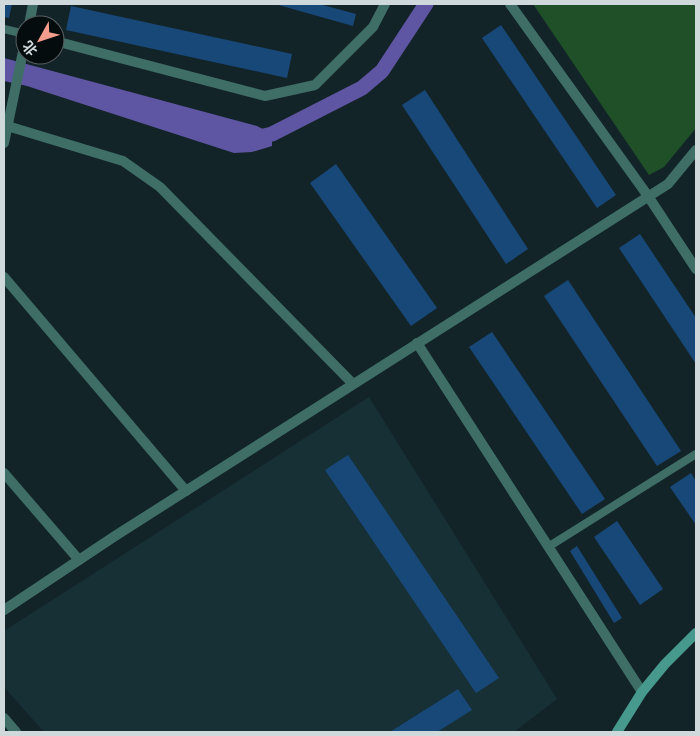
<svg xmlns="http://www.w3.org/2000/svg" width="700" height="736" font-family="'Source Sans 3','Noto Sans SC',sans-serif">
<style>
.built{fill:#173036}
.green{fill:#1f5028}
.water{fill:#5f56a3}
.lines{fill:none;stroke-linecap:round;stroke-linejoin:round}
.canal{stroke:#5f56a3;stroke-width:15}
.building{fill:#184878}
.service{stroke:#3e6e66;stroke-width:8}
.minor{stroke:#3e6e66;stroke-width:10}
.tertiary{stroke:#3e6e66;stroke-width:10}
.secondary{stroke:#48998d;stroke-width:10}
</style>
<rect width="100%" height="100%" fill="#132429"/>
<!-- built -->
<polygon class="built" points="369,397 557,699 514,732 44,732 4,687 4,631"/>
<!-- green -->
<polygon class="green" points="533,4 696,4 696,128 664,167 649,175"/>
<!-- water -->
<polygon class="water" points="4,58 257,126 272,134 272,146 252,152 234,153 27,86 4,81"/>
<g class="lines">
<!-- canal -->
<polyline class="canal" points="252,139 272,134 362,88 382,71 426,4"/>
</g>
<!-- building -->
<g class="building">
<polygon points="4,4 12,4 9,18 4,17"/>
<polygon points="275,4 319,4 356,14 353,26"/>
<polygon points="71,6 292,54 287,78 66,30"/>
<polygon points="501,25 616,195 597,208 482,38"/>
<polygon points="425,90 528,249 506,264 402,105"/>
<polygon points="336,164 437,308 411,326 310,183"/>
<polygon points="640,234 696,318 696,364 619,248"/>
<polygon points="568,280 681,451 657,466 544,296"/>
<polygon points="492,332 605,499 582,514 469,347"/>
<polygon points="348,455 499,678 476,693 325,470"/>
<polygon points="691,473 696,481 696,525 670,487"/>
<polygon points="617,521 663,589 640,605 594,537"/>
<polygon points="577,546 622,618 614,623 570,551"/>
<polygon points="458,689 472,710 437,732 390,732"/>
</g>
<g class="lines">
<!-- service -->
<g class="service">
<polyline points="4,29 25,34"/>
<polyline points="548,547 696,454"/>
</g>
<!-- minor -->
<g class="minor">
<polyline points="510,4 648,196 696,269"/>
<polyline points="29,25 33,4"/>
<polyline points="55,41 265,96 315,85 373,27 385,4"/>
<polyline points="4,125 123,161 160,187 353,384"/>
<polyline points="4,143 25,42"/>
<polyline points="4,277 186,491"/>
<polyline points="417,343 642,692"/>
<polyline points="4,473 79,560"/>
<polyline points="4,610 115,536 668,184 696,150"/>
</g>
<!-- tertiary -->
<polyline class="tertiary" points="4,718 16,732"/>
<!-- secondary -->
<polyline class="secondary" points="617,732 642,692 665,664 696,633"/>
</g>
<!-- border -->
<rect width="700" height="736" fill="none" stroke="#cfd9dc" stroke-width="10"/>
<!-- north arrow -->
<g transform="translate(40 40) rotate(230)"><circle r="24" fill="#050c0e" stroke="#565e60"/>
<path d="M0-4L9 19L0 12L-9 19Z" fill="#f49d8d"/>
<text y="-8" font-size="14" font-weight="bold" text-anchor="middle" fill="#cfd9dc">北</text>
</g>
</svg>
